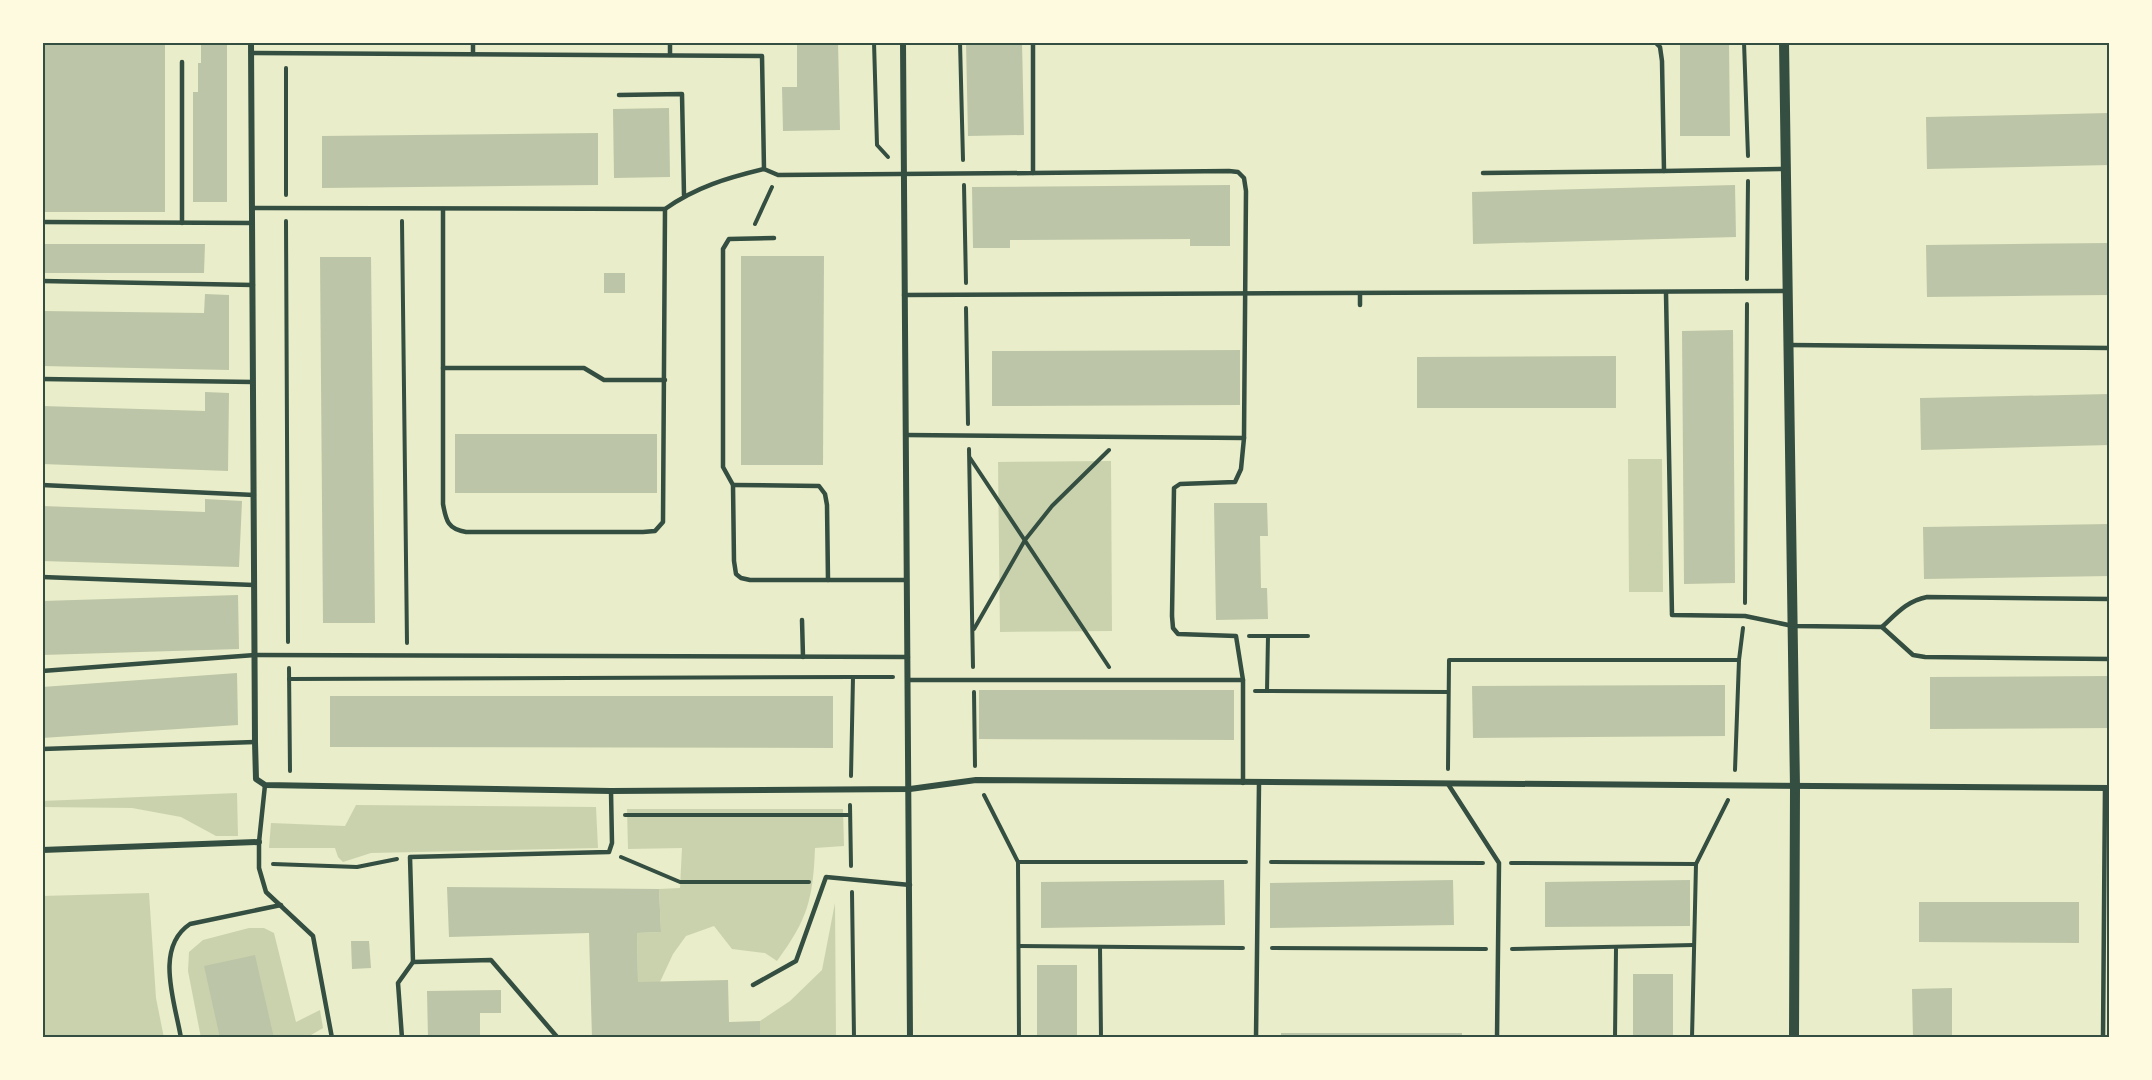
<svg xmlns="http://www.w3.org/2000/svg" width="2152" height="1080" font-family="'Nunito Sans',sans-serif">
<style>
.green{fill:#cad2ad}
.building{fill:#bcc5a7}
.lines{fill:none;stroke-linecap:round;stroke-linejoin:round}
.path{stroke:#344e41;stroke-width:4}
.service{stroke:#344e41;stroke-width:4.5}
.minor{stroke:#344e41;stroke-width:6}
.tertiary{stroke:#344e41;stroke-width:10}
.neatline{fill:none;stroke:#344e41;stroke-width:2}
</style>
<rect width="100%" height="100%" fill="#e9edc9"/>
<!-- green -->
<g class="green">
<polygon points="1628,459 1662,459 1663,592 1629,592"/>
<polygon points="1111,461 1112,631 1000,632 998,462"/>
<polygon points="237,793 238,836 216,836 181,817 132,808 42,807 42,801"/>
<polygon points="356,805 596,807 598,848 371,853 343,862 338,857 335,848 269,848 271,823 345,826"/>
<path d="M627,809h216l1,37 -29,2c-2,51 -7,71 -38,113l-12,-8 -33,-4 -18,-23 -28,10 -13,18 -13,28h-22l-1,-49 24,-1 -2,-43 21,-1 2,-40 -54,1z"/>
<polygon points="149,893 156,998 164,1038 42,1038 42,896"/>
<polygon points="835,903 836,1038 760,1038 760,1021 790,1001 822,970"/>
<polygon points="249,928 264,928 274,933 296,1022 320,1010 323,1028 306,1038 201,1038 188,971 189,952 203,940"/>
</g>
<!-- building -->
<g class="building">
<rect x="42" y="42" width="123" height="170"/>
<polygon points="201,42 227,42 227,202 193,202 193,92 198,92 198,63 201,63"/>
<polygon points="797,42 838,42 840,130 783,131 782,87 797,87"/>
<polygon points="966,42 1022,42 1024,135 968,136"/>
<polygon points="1680,42 1729,42 1730,136 1680,136"/>
<polygon points="669,108 670,177 614,178 613,109"/>
<polygon points="2110,113 2110,165 1927,169 1926,117"/>
<polygon points="598,133 598,185 322,188 322,136"/>
<polygon points="1230,185 1230,246 1190,246 1190,239 1010,240 1010,248 973,248 972,187"/>
<polygon points="1735,185 1736,237 1473,244 1472,192"/>
<polygon points="2110,243 2110,295 1927,297 1926,245"/>
<polygon points="42,244 205,244 204,273 42,273"/>
<polygon points="741,256 824,256 823,465 741,465"/>
<polygon points="320,257 371,257 375,623 323,623"/>
<rect x="604" y="273" width="21" height="20"/>
<polygon points="205,294 229,295 229,370 42,366 42,311 204,313"/>
<polygon points="1733,330 1735,583 1684,584 1682,331"/>
<polygon points="1240,350 1240,405 992,406 992,351"/>
<polygon points="1616,356 1616,408 1417,408 1417,357"/>
<polygon points="205,392 229,393 228,471 42,464 42,406 205,411"/>
<polygon points="2110,394 2110,445 1921,450 1920,398"/>
<rect x="455" y="434" width="202" height="59"/>
<polygon points="205,499 242,501 239,567 42,561 42,506 205,512"/>
<polygon points="1214,503 1267,503 1268,536 1260,536 1261,588 1267,588 1268,619 1216,620"/>
<polygon points="2110,524 2110,576 1924,579 1923,527"/>
<polygon points="238,595 239,649 42,655 42,601"/>
<polygon points="237,673 238,725 42,738 42,687"/>
<polygon points="2110,676 2110,728 1930,729 1930,677"/>
<polygon points="1725,685 1725,736 1473,738 1472,686"/>
<polygon points="979,690 1234,690 1234,740 979,739"/>
<polygon points="330,696 833,696 833,748 330,747"/>
<polygon points="1224,880 1225,925 1041,928 1041,882"/>
<polygon points="1453,880 1454,925 1270,928 1270,883"/>
<polygon points="1690,880 1690,926 1545,927 1545,882"/>
<polygon points="447,887 659,889 661,932 637,933 638,982 728,980 729,1022 760,1021 760,1038 592,1038 589,933 449,937"/>
<polygon points="1919,902 2079,902 2079,943 1919,942"/>
<polygon points="351,941 369,941 371,968 352,969"/>
<polygon points="255,955 274,1038 220,1038 204,966"/>
<rect x="1037" y="965" width="40" height="73"/>
<rect x="1633" y="974" width="40" height="64"/>
<polygon points="1952,988 1952,1038 1913,1038 1912,989"/>
<polygon points="501,990 501,1013 480,1013 480,1038 428,1038 427,991"/>
<rect x="1281" y="1033" width="181" height="5"/>
</g>
<g class="lines">
<!-- path -->
<g class="path">
<polyline points="874,42 877,145 888,157"/>
<polyline points="960,42 963,160"/>
<polyline points="1744,42 1748,156"/>
<polyline points="286,68 286,195"/>
<polyline points="964,185 966,283"/>
<polyline points="286,221 288,642"/>
<polyline points="402,221 407,643"/>
<polyline points="755,224 772,187"/>
<polyline points="1747,279 1748,181"/>
<polyline points="966,308 968,424"/>
<polyline points="969,449 973,667"/>
<polyline points="970,458 1109,667"/>
<polyline points="1745,603 1747,304"/>
<polyline points="974,629 1025,540 1052,506 1109,450"/>
<polyline points="1249,636 1308,636"/>
<polyline points="289,668 290,771"/>
<polyline points="289,679 853,677"/>
<polyline points="1255,691 1448,692"/>
<polyline points="1267,691 1268,636"/>
<polyline points="974,692 975,766"/>
<polyline points="1448,769 1449,660 1739,660"/>
<polyline points="1735,770 1739,660 1743,628"/>
<polyline points="851,776 853,677 893,677"/>
<polyline points="984,795 1018,862 1019,1038"/>
<polyline points="850,805 851,866"/>
<polyline points="625,815 849,815"/>
<polyline points="621,857 680,882 809,882"/>
<polyline points="1018,862 1246,862"/>
<polyline points="1271,862 1483,863"/>
<polyline points="1511,863 1696,864"/>
<polyline points="273,864 357,867 397,859"/>
<polyline points="852,892 854,1038"/>
<polyline points="1019,946 1243,948"/>
<polyline points="1100,947 1101,1038"/>
<polyline points="1272,948 1486,949"/>
<polyline points="1512,949 1694,945"/>
<polyline points="1615,1038 1616,949"/>
<polyline points="1692,1038 1696,864 1728,800"/>
</g>
<!-- service -->
<g class="service">
<polyline points="473,42 473,54"/>
<polyline points="1181,42 1467,42"/>
<polyline points="1655,42 1660,47 1662,61 1664,171 1785,169"/>
<polyline points="251,53 762,56 764,169 778,175 1033,173 1033,42"/>
<polyline points="670,55 670,42"/>
<polyline points="619,95 682,94 684,195"/>
<polyline points="1483,173 1664,171"/>
<path d="M252,208l413,1c31,-22 62,-31 99,-40"/>
<path d="M443,209v295c3,17 5,25 23,28h177l12,-1 8,-9 2,-313"/>
<polyline points="42,222 252,223"/>
<polyline points="182,223 182,62"/>
<polyline points="774,238 729,239 723,249 723,467 733,485 734,561 736,574 741,578 750,580 907,580"/>
<polyline points="42,281 253,285"/>
<polyline points="1666,293 1672,615 1745,616 1793,626 1882,627 1913,655 1925,657 2110,659"/>
<polyline points="1360,294 1360,305"/>
<polyline points="904,295 1787,291"/>
<polyline points="1789,345 2110,348"/>
<polyline points="443,368 584,368 604,380 665,380"/>
<polyline points="42,379 253,382"/>
<polyline points="906,435 1244,438 1246,191 1244,178 1238,172 1229,171 1033,173"/>
<polyline points="42,485 254,495"/>
<polyline points="733,485 819,486 825,494 827,505 828,580"/>
<polyline points="42,577 254,585"/>
<polyline points="802,620 803,657"/>
<path d="M1882,627c15,-14 25,-26 45,-30l183,2"/>
<polyline points="42,671 255,655 908,657"/>
<polyline points="908,680 1243,680"/>
<polyline points="42,749 255,742"/>
<polyline points="1243,783 1243,680 1236,636 1178,634 1173,628 1172,616 1174,488 1180,484 1235,482 1241,469 1244,438"/>
<polyline points="1448,784 1499,863 1497,1038"/>
<polyline points="265,785 259,842 259,868 266,892 313,936 332,1038"/>
<polyline points="753,985 796,961 826,877 910,885"/>
<path d="M181,1038c-6,-36 -27,-90 9,-114l91,-19"/>
<polyline points="402,1038 398,983 413,962"/>
<polyline points="558,1038 491,960 413,962 410,857 609,852 612,843 611,791"/>
<polyline points="1256,1038 1259,783"/>
<polyline points="2103,1038 2105,788"/>
</g>
<!-- minor -->
<g class="minor">
<polyline points="251,42 255,742 256,779 265,785 611,791 910,789 976,780 2110,788"/>
<polyline points="903,42 910,1038"/>
<polyline points="42,850 259,842"/>
</g>
<!-- tertiary -->
<polyline class="tertiary" points="1784,42 1795,788 1794,1038"/>
</g>
<!-- border -->
<rect width="2152" height="1080" fill="none" stroke="#fefae0" stroke-width="87"/>
<rect x="44" y="44" width="2064" height="992" class="neatline"/>
</svg>
